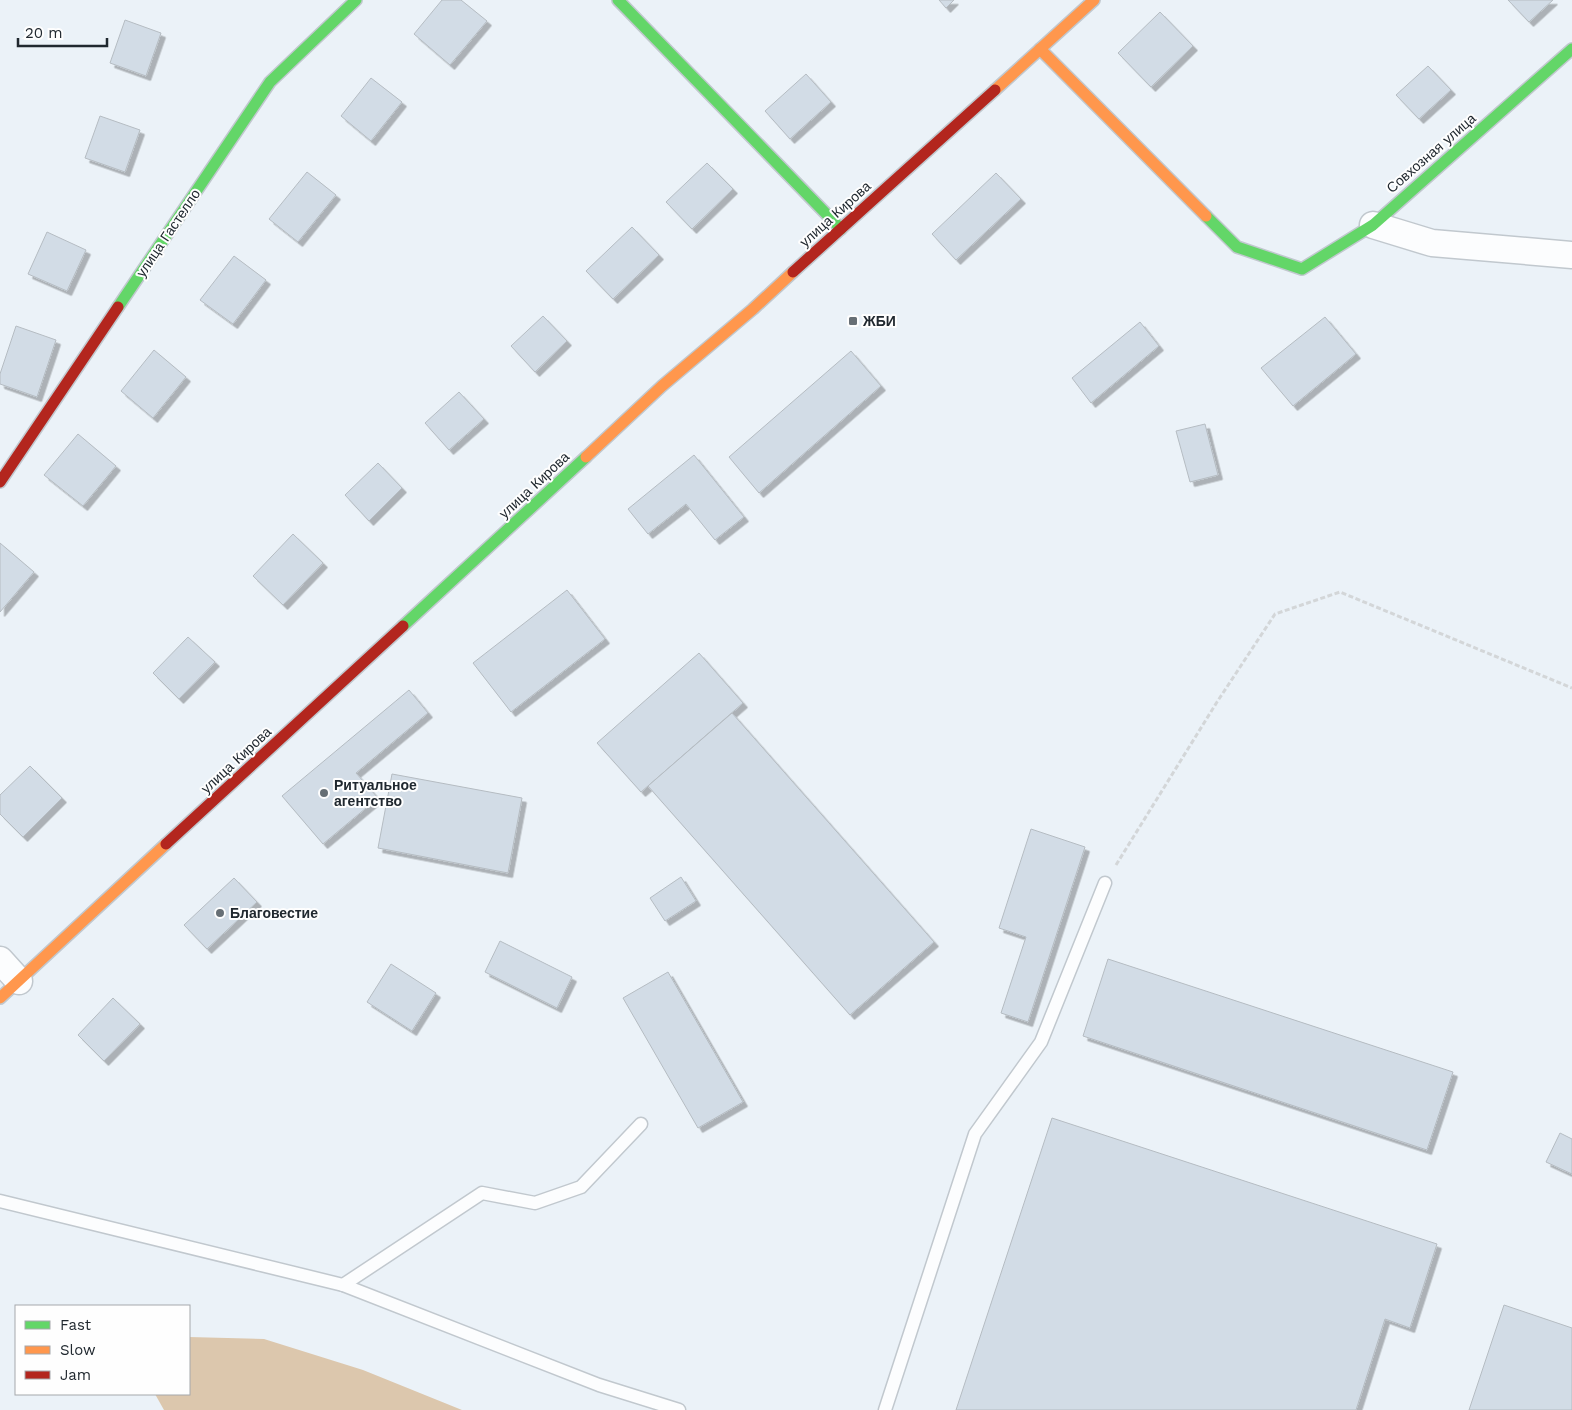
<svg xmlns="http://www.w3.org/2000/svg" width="1572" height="1410" font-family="'Work Sans',sans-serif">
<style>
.water{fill:#dcc7ad}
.building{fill:#d2dce6;stroke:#b5bcc2;filter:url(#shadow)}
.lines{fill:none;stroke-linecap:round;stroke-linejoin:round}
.lane-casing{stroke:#c1c8ce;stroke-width:15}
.street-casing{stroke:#c1c8ce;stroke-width:29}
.fast-casing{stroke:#c1c8ce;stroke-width:14}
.slow-casing{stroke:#c1c8ce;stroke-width:14}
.jam-casing{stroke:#c1c8ce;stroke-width:14}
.path{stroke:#d3d6d8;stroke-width:3;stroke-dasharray:5 2.5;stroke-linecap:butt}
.lane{stroke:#fcfdfe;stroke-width:12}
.street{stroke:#fcfdfe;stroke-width:26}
.fast{stroke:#63d668;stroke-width:11}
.slow{stroke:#ff974d;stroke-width:11}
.jam{stroke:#b3261e;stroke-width:11}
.poi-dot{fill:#676f75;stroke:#fefefe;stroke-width:2}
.labels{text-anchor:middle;stroke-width:4;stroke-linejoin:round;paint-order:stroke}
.street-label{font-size:14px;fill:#20282f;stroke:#fefefe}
.poi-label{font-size:14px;font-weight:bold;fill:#20282f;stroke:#fefefe;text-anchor:start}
</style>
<defs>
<filter id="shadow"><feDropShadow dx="4.5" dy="4.5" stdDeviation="0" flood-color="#0004"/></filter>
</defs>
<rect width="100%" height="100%" fill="#ebf2f8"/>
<!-- water -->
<polygon class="water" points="189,1337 264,1339 363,1370 462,1410 164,1410 155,1394 189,1394"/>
<!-- building -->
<g class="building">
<polygon points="442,0 461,0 487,21 450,65 414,34"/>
<polygon points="939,0 954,0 946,8"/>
<polygon points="1508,0 1553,0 1529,22"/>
<polygon points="1160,12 1193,46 1151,87 1118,53"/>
<polygon points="125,20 161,33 146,76 110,63"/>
<polygon points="1428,66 1451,90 1419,119 1396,95"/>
<polygon points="806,74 831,102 790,139 765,111"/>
<polygon points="371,78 402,102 371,141 341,116"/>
<polygon points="100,116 140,130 125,172 85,158"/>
<polygon points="707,163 733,189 692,229 666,202"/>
<polygon points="307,172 336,195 298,242 269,219"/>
<polygon points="996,173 1021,199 956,260 932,234"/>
<polygon points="632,227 659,255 613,299 586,271"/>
<polygon points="47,232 86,250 67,291 28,274"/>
<polygon points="234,256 266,280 233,324 200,300"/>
<polygon points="543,316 567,341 535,372 511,346"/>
<polygon points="1325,317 1356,354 1293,406 1261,368"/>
<polygon points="1140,322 1159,346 1091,403 1072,378"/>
<polygon points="16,326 56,340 37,397 0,384 0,374"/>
<polygon points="154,350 186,377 153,418 121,391"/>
<polygon points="851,351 881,386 759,493 729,457"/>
<polygon points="459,392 484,419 449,450 425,423"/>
<polygon points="1205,424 1218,475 1190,482 1176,431"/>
<polygon points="78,434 116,466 83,506 44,475"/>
<polygon points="694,455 744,517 715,540 686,504 648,534 628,509"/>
<polygon points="378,463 402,488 369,521 345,495"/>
<polygon points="293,534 323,563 283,605 253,576"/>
<polygon points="0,543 34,572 0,612"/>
<polygon points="567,590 605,639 511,712 473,663"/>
<polygon points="188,637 215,662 179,699 153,673"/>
<polygon points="699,653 743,703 641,792 597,743"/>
<polygon points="409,690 428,713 356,773 378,798 323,844 282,796"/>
<polygon points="732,713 934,942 850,1015 648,786"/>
<polygon points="30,766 62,798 23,837 0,814 0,795"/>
<polygon points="392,774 522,798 508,873 378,848"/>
<polygon points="1031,829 1085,847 1028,1022 1001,1013 1026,937 999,928"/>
<polygon points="681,877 696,901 665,921 650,898"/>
<polygon points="234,878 257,902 207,949 184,925"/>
<polygon points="500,941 572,977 557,1008 485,972"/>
<polygon points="1108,959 1453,1072 1427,1150 1083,1036"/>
<polygon points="391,964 436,993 412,1031 367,1002"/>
<polygon points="668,972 743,1102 698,1128 623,998"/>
<polygon points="113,998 140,1024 104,1061 78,1035"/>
<polygon points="1052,1118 1437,1244 1410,1328 1385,1319 1356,1410 956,1410"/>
<polygon points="1560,1133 1572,1139 1572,1174 1546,1162"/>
<polygon points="1504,1305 1572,1328 1572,1410 1469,1410"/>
</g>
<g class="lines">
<!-- lane casing -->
<g class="lane-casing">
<g id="lane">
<polyline points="0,1201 343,1285 599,1385 679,1410"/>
<polyline points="343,1285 482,1193 535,1203 581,1187 641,1124"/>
<polyline points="885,1410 975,1134 1041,1042 1105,883"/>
</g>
</g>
<!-- street casing -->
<g class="street-casing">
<g id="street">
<polyline points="1373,225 1432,243 1572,255"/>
<polyline points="0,960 19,981"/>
</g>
</g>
<!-- fast casing -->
<g class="fast-casing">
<g id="fast">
<polyline points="618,0 841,229"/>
<polyline points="1206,216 1237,247 1302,269 1373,225 1572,49"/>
<polyline points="118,307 270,82 356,0"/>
<polyline points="403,626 586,457"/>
</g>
</g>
<!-- slow casing -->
<g class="slow-casing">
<g id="slow">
<polyline points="1040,49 1206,216"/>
<polyline points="995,90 1094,0"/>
<polyline points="586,457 662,386 753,309 793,272"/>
<polyline points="0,998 166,844"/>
</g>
</g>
<!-- jam casing -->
<g class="jam-casing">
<g id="jam">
<polyline points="793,272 995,90"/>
<polyline points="0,482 118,307"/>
<polyline points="166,844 403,626"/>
</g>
</g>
<!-- path -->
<polyline class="path" points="1116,865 1217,702 1275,614 1340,592 1572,688"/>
<!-- lane -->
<use href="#lane" class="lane"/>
<!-- street -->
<use href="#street" class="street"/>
<!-- fast -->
<use href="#fast" class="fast"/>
<!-- slow -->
<use href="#slow" class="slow"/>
<!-- jam -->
<use href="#jam" class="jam"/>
</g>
<!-- markers -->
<g class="poi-dot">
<rect x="848" y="316" width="10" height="10" rx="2.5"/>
<circle cx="324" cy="793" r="5"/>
<circle cx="220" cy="913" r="5"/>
</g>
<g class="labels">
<!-- street labels -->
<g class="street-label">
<text transform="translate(1431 153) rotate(-41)" y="5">Совхозная улица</text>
<text transform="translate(835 214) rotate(-42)" y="5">улица Кирова</text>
<text transform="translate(168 233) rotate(-56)" y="5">улица Гастелло</text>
<text transform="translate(534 485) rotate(-43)" y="5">улица Кирова</text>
<text transform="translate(236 760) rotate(-43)" y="5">улица Кирова</text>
</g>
<!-- poi labels -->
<g class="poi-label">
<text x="863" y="326">ЖБИ</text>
<text x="334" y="790">Ритуальное<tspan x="334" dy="16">агентство</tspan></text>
<text x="230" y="918">Благовестие</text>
</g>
</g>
<!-- legend -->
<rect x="15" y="1305" width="175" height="90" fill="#fefefe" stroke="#a5a8ab"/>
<rect x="25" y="1321" width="25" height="8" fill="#63d668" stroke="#a5a8ab"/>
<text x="60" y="1330" font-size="15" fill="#20282f">Fast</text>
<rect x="25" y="1346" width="25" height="8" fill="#ff974d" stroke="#a5a8ab"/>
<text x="60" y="1355" font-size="15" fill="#20282f">Slow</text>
<rect x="25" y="1371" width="25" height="8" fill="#b3261e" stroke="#a5a8ab"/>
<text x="60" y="1380" font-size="15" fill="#20282f">Jam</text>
<!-- scale -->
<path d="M18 38v8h89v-8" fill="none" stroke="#20282f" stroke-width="2.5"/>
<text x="25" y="38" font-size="15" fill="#20282f" stroke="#fefefe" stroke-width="4" paint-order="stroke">20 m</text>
</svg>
